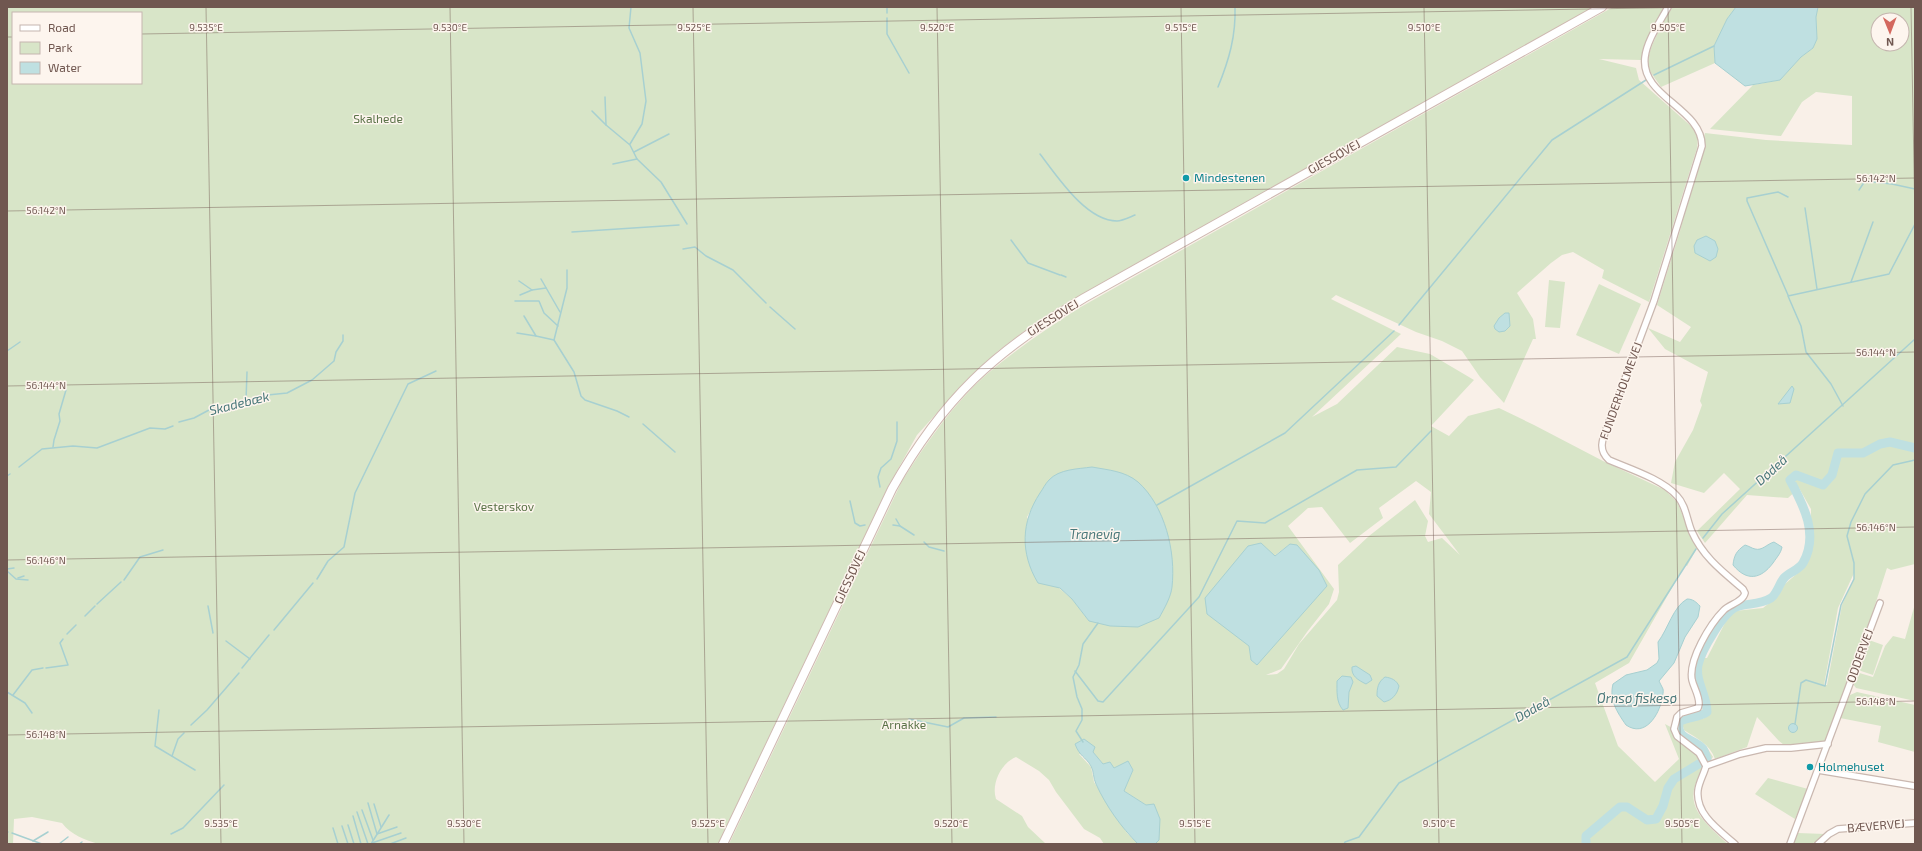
<svg xmlns="http://www.w3.org/2000/svg" width="1922" height="851" font-family="'Exo 2',sans-serif">
<style>
.green{fill:#d8e5c8;fill-rule:evenodd}
.water{fill:#bfe0e1;stroke:#a7d0d1}
.lines{fill:none;stroke-linecap:round;stroke-linejoin:round}
.stream{stroke:#a7d0d1;stroke-width:1.5}
.river{stroke:#bfe0e1;stroke-width:9}
.street-casing{stroke:#cab8b0;stroke-width:8}
.secondary-casing{stroke:#ceb9b1;stroke-width:10}
.street{stroke:#fff;stroke-width:5.5}
.secondary{stroke:#fff;stroke-width:8}
.ticks{fill:none;stroke:#705750;stroke-width:1;stroke-opacity:0.45}
.culture-dot{fill:#0f9aa8;stroke:#fdf5ee;stroke-width:1.5}
.labels{text-anchor:middle;stroke-width:3;stroke-linejoin:round;paint-order:stroke}
.park-label{font-size:12px;fill:#5c7449;stroke:#fdf5ee}
.street-label{font-size:12px;fill:#705750;stroke:#fdf5ee}
.culture-label{font-size:12px;fill:#0d838f;stroke:#fdf5ee;text-anchor:start}
.water-label{font-size:13px;font-style:italic;fill:#49787a;stroke:#fdf5ee}
.ticks-label{font-size:10px;text-anchor:middle;fill:#705750;stroke:#fdf5ee;stroke-width:3;stroke-linejoin:round;paint-order:stroke}
</style>
<rect width="100%" height="100%" fill="#f9f0e8"/>
<!-- green -->
<g class="green">
<path d="M7,7h1589l-502,281 -71,44 -25,19 -34,32 -47,52 -29,52 -170,357h-619c-14,-4 -28,-9 -37,-21l-30,-6 -18,2 -1,25h-6zM13,13h128v70h-128z"/>
<path d="M1613,7h52l-24,53 -42,-1 37,9 3,12 53,47 6,11 -1,10 -48,154 -47,-24 2,-8 -31,-18 -11,3 -11,8 -34,30 16,26 3,20h-3l-29,64 -24,-26 -18,-26 -20,-10 -26,-9 -80,-37 -5,4 70,35 -89,83 25,-13 60,-57 33,7 44,26 -43,46 18,10 19,-20 31,-8 35,17 69,36 62,29 12,12 20,46 -10,18 -2,-1 -56,98 -34,20 23,63 37,36 24,-23 -14,-35 41,22 7,11c-35,40 -19,57 15,87h-573l4,-4 -13,-35 -22,-14 9,-21 -5,-8 -14,6 -11,-4 -10,-12 -14,2 12,13 3,15 33,51 11,11h-34l-4,-6 -16,-9 -28,-37 -7,-12 -10,-9 -23,-14c-15,6 -25,27 -20,42l26,17 6,11 18,17h-317l173,-363c25,-39 51,-77 85,-107 29,-25 60,-45 92,-66zM1049,480l123,108 -13,30 -70,3 -17,-22 -13,-11 -32,-71zM1416,481l15,11 -2,22 31,41 -18,-17 -14,4 -3,-6 3,-15 -13,-21 -46,36 -31,29 1,27 -2,8 -38,44 -15,25 -7,5 -11,1 15,-6 26,-37 22,-28 5,-15 -46,-63 20,-18 14,-1 28,36 33,-25 -4,-10zM1261,543l13,13 16,-12 -39,116 -2,-14z"/>
<path d="M1672,7h64l-9,12 -13,27 1,17 -54,24c-3,-5 -9,-12 -12,-18 -6,-15 16,-48 23,-62z"/>
<path d="M1818,7h97v557l-24,6 -4,-2 -35,108 -25,66 -39,6 -9,-7 -22,-24 -10,30 -32,12c-5,-15 -19,-21 -31,-29l-2,-7 6,-4h15l7,-8 -1,-9 -10,-22 4,-22h4l22,-43 6,-4 28,-3 15,-12 7,-12 15,-13 8,-12 3,-13v-37l-12,-21 -11,10 -41,-3 -42,48 -8,-12 43,-42 -16,-16 -20,20 -33,-10 4,-21 18,-32 9,-25 -2,-4 8,-29 -43,-23 -17,-21 32,14 11,-15 -34,-22 23,-74 25,-98 61,7 86,5v-49l-36,-4 -14,10 -21,34 -71,-7 43,-44 27,-5 21,-23 12,-9 4,-9 -1,-23zM1878,20h24v24h-24zM1854,573v5l-12,27 -15,80h-3l14,-77z"/>
<polygon points="1549,280 1565,282 1560,328 1545,327"/>
<polygon points="1599,284 1641,304 1619,354 1576,335"/>
<polygon points="1915,604 1915,701 1856,688 1853,684 1856,672 1873,677 1885,646 1893,636 1905,639"/>
<polygon points="1869,640 1883,645 1873,675 1858,670"/>
<polygon points="1857,692 1915,705 1915,752 1878,742 1881,726 1840,718 1850,695"/>
<polygon points="1768,778 1808,789 1795,819 1755,794"/>
<polygon points="1798,833 1825,834 1812,844 1793,844"/>
</g>
<!-- water -->
<g class="water">
<polygon points="1736,7 1818,7 1816,17 1817,39 1813,48 1801,57 1780,80 1745,86 1715,63 1714,46 1727,19"/>
<polygon points="1706,236 1715,241 1718,249 1716,257 1710,261 1695,253 1694,246 1697,240"/>
<polygon points="1505,313 1509,313 1510,326 1505,331 1499,332 1495,329 1494,326 1499,318"/>
<polygon points="1792,386 1794,389 1790,403 1778,404"/>
<path d="M1092,467c16,3 33,4 46,15 27,24 38,70 34,105 -1,10 -8,22 -13,31l-21,9 -28,-1 -21,-5 -17,-22 -12,-11 -22,-5c-18,-30 -17,-61 2,-90 3,-4 5,-9 9,-13 10,-11 29,-11 43,-13z"/>
<path d="M1774,542l8,5c-1,6 -5,10 -9,16 -12,16 -26,19 -40,2 1,-9 3,-14 12,-20 4,1 6,3 10,4 7,2 12,-5 19,-7z"/>
<polygon points="1261,543 1275,556 1290,544 1297,545 1319,570 1327,586 1257,665 1251,660 1249,646 1207,614 1205,598 1248,546"/>
<path d="M1687,599c6,0 9,3 13,7l-2,11 -13,20 -11,26 -15,18c1,3 3,5 4,8 1,3 -1,7 -1,10 -3,16 -17,39 -36,26 -9,-13 -17,-25 -13,-41l13,-9 21,-5 10,-7 2,-4 -1,-17c10,-13 15,-35 29,-43z"/>
<path d="M1356,666l14,9 2,5 -6,4c-8,-4 -15,-8 -14,-17z"/>
<path d="M1342,676l9,1 2,5 -4,10 -1,16 -5,2c-7,-8 -6,-19 -6,-29z"/>
<path d="M1385,677c7,1 11,3 14,9 -2,9 -7,14 -15,16l-7,-6c0,-8 1,-14 8,-19z"/>
<circle cx="1793" cy="728" r="4.5"/>
<path d="M1084,739l11,8 -2,5 10,12 7,-2 4,6 14,-7 5,9 -9,21 22,14 8,-1 6,15 -1,21 -4,4h-17c-17,-17 -32,-38 -42,-60 -3,-6 -2,-13 -5,-18 -6,-10 -11,-9 -16,-22z"/>
</g>
<g class="lines">
<!-- stream -->
<g class="stream">
<polyline points="887,7 887,13"/>
<polyline points="887,18 887,34 909,73"/>
<polyline points="1654,75 1714,46"/>
<path d="M1218,87c11,-27 18,-51 17,-80"/>
<polyline points="605,97 606,125"/>
<polyline points="592,111 606,125 630,145 637,159 661,182 687,224"/>
<polyline points="630,144 642,124 646,101 640,53 629,28 631,7"/>
<polyline points="634,152 669,134"/>
<path d="M1040,154c17,22 46,67 77,67 5,0 13,-4 18,-6"/>
<polyline points="613,164 637,159"/>
<polyline points="1859,190 1865,181 1892,184 1915,189"/>
<polyline points="1805,208 1817,289"/>
<polyline points="572,232 679,225"/>
<polyline points="1011,240 1028,263 1060,275"/>
<polyline points="683,249 695,247 706,256 733,270 766,303"/>
<polyline points="567,270 567,288 554,340 574,372 581,396 585,400 617,411 629,417"/>
<polyline points="1061,275 1066,277"/>
<polyline points="541,279 560,312"/>
<polyline points="519,281 532,290"/>
<polyline points="1851,282 1873,222"/>
<polyline points="520,295 532,290 546,288"/>
<polyline points="1788,295 1747,201 1747,198 1778,192 1788,197"/>
<polyline points="515,301 539,301 544,313 558,326"/>
<polyline points="770,307 795,329"/>
<polyline points="524,316 536,336 554,340"/>
<polyline points="1399,325 1552,140 1646,80"/>
<polyline points="517,333 536,336"/>
<polyline points="7,351 20,342"/>
<polyline points="246,400 247,372"/>
<polyline points="1843,406 1831,384 1806,352 1801,326 1788,296 1889,274 1915,224"/>
<polyline points="179,422 194,418 209,410 231,408 258,396 287,393 312,380 334,361 336,352 343,341 343,335"/>
<polyline points="643,424 675,452"/>
<polyline points="53,447 54,440 60,421 59,414 66,390"/>
<polyline points="19,467 42,449 73,446 97,448 150,428 165,429 173,426"/>
<polyline points="7,476 10,474"/>
<polyline points="880,487 878,477 881,468 891,459 897,441 897,422"/>
<polyline points="850,501 855,523 860,526 865,525"/>
<polyline points="1157,505 1285,433 1394,331"/>
<polyline points="896,519 900,526"/>
<polyline points="893,525 900,526 914,535"/>
<polyline points="1703,538 1722,514 1915,339"/>
<polyline points="924,542 929,547 944,551"/>
<polyline points="7,569 14,568"/>
<polyline points="7,571 16,579 28,580"/>
<polyline points="18,578 24,576"/>
<polyline points="317,579 328,561 344,547 355,493 408,384 436,371"/>
<polyline points="124,580 140,557 163,550"/>
<polyline points="97,604 121,582"/>
<polyline points="208,606 213,633"/>
<polyline points="85,616 95,606"/>
<polyline points="274,630 313,583"/>
<polyline points="67,634 76,625"/>
<polyline points="226,641 250,659"/>
<polyline points="46,668 68,665 60,643 63,639"/>
<polyline points="242,668 269,635"/>
<polyline points="1075,671 1098,701 1103,702 1199,597 1237,521 1265,523 1357,470 1396,467 1431,431"/>
<polyline points="7,692 25,703 32,713"/>
<polyline points="13,695 32,670 43,668"/>
<polyline points="159,710 155,746 195,770"/>
<polyline points="909,719 948,727 964,718 996,717"/>
<polyline points="1795,724 1801,683 1806,680 1825,686 1841,605 1854,579 1854,563 1847,536 1851,522 1865,494 1893,465 1915,460"/>
<polyline points="191,725 207,710 239,673"/>
<polyline points="1083,742 1076,731 1082,720 1082,709 1077,697 1073,677 1079,665 1083,644 1098,623"/>
<polyline points="172,756 178,739 184,733"/>
<polyline points="368,803 377,834 397,827"/>
<polyline points="374,804 381,827"/>
<polyline points="362,810 373,840"/>
<polyline points="357,812 368,844"/>
<polyline points="353,816 361,844"/>
<polyline points="348,825 354,844"/>
<polyline points="342,826 348,844"/>
<polyline points="333,828 338,844"/>
<polyline points="7,832 8,832"/>
<polyline points="12,833 42,844"/>
<polyline points="171,834 183,828 224,785"/>
<polyline points="33,841 48,832"/>
<polyline points="372,843 401,833"/>
<polyline points="59,844 68,837"/>
<polyline points="79,844 82,842"/>
<polyline points="371,844 389,815"/>
<polyline points="390,844 406,838"/>
<polyline points="1344,844 1345,842 1359,837 1399,783 1627,657 1696,549"/>
</g>
<!-- river -->
<path class="river" d="M1586,844v-8l34,-29h7l20,13 9,-1 7,-13 5,-18 6,-9 33,-20c-1,-3 -2,-7 -4,-10 -8,-11 -27,-8 -24,-27 9,-6 20,-4 28,-10 0,-17 -12,-30 -9,-47 3,-14 25,-52 38,-58 11,-4 24,-2 35,-9 6,-4 8,-14 13,-20 5,-6 15,-8 19,-15 16,-28 1,-57 -13,-83l6,-5 27,10 9,-10 6,-22h25l17,-9 10,-2 25,6"/>
<!-- street casing -->
<g class="street-casing">
<g id="street">
<path d="M1668,7c-8,15 -21,33 -23,50 -5,40 57,51 57,89l-48,155 -47,126c-5,13 -9,23 2,33 21,9 53,19 68,36 9,9 10,25 15,36 11,25 31,40 51,57l2,4c-2,9 -15,11 -21,17 -14,14 -36,50 -32,70 2,8 7,15 7,24l-1,4 -17,5 -4,4 -3,12 3,7 22,17 7,13c-2,8 -7,16 -8,24 -3,24 21,40 37,54"/>
<polyline points="1706,766 1740,754 1766,748 1791,748 1828,744"/>
<polyline points="1818,770 1914,786"/>
<polyline points="1790,844 1880,603"/>
<polyline points="1818,844 1829,834 1838,829 1915,823"/>
</g>
</g>
<!-- secondary casing -->
<g class="secondary-casing">
<path id="secondary" d="M723,844l169,-355c51,-91 103,-138 192,-191l518,-291"/>
</g>
<!-- street -->
<use href="#street" class="street"/>
<!-- secondary -->
<use href="#secondary" class="secondary"/>
</g>
<!-- ticks -->
<path class="ticks" d="M206,7l15,837M450,7l14,837M693,7l15,837M937,7l15,837M1181,7l14,837M1424,7l15,837M1668,7l14,837M1911,7l4,214M141,34l1563,-27M7,37h6M7,211l1908,-33M7,386l1908,-34M7,560l1908,-33M7,735l1908,-34"/>
<!-- markers -->
<g class="culture-dot">
<circle cx="1186" cy="178" r="4"/>
<circle cx="1810" cy="767" r="4"/>
</g>
<g class="labels">
<!-- park labels -->
<g class="park-label">
<text x="378" y="123">Skalhede</text>
<text x="504" y="511">Vesterskov</text>
<text x="904" y="729">Arnakke</text>
</g>
<!-- street labels -->
<g class="street-label">
<text transform="translate(1334 157) rotate(-29)" y="4">GJESSØVEJ</text>
<text transform="translate(1053 318) rotate(-32)" y="4">GJESSØVEJ</text>
<text transform="translate(1621 391) rotate(-70)" y="4">FUNDERHOLMEVEJ</text>
<text transform="translate(850 577) rotate(-65)" y="4">GJESSØVEJ</text>
<text transform="translate(1860 656) rotate(-70)" y="4">ODDERVEJ</text>
<text transform="translate(1876 826) rotate(-5)" y="4">BÆVERVEJ</text>
</g>
<!-- culture labels -->
<g class="culture-label">
<text x="1194" y="182">Mindestenen</text>
<text x="1818" y="771">Holmehuset</text>
</g>
<!-- water labels -->
<g class="water-label">
<text transform="translate(239 403) rotate(-14)" y="5">Skadebæk</text>
<text transform="translate(1771 470) rotate(-42)" y="5">Dødeå</text>
<text x="1095" y="539">Tranevig</text>
<text x="1637" y="703">Ørnsø fiskesø</text>
<text transform="translate(1532 709) rotate(-29)" y="5">Dødeå</text>
</g>
</g>
<g class="ticks-label">
<text x="206" y="31">9.535°E</text>
<text x="450" y="31">9.530°E</text>
<text x="694" y="31">9.525°E</text>
<text x="937" y="31">9.520°E</text>
<text x="1181" y="31">9.515°E</text>
<text x="1424" y="31">9.510°E</text>
<text x="1668" y="31">9.505°E</text>
<text x="1876" y="182">56.142°N</text>
<text x="46" y="214">56.142°N</text>
<text x="1876" y="356">56.144°N</text>
<text x="46" y="389">56.144°N</text>
<text x="1876" y="531">56.146°N</text>
<text x="46" y="564">56.146°N</text>
<text x="1876" y="705">56.148°N</text>
<text x="46" y="738">56.148°N</text>
<text x="221" y="827">9.535°E</text>
<text x="464" y="827">9.530°E</text>
<text x="708" y="827">9.525°E</text>
<text x="951" y="827">9.520°E</text>
<text x="1195" y="827">9.515°E</text>
<text x="1439" y="827">9.510°E</text>
<text x="1682" y="827">9.505°E</text>
</g>
<!-- border -->
<rect width="1922" height="851" fill="none" stroke="#705750" stroke-width="16"/>
<!-- legend -->
<rect x="12" y="12" width="130" height="72" fill="#fdf5ee" stroke="#c5b6af"/>
<rect x="20" y="25" width="20" height="6" fill="#ffffff" stroke="#c5b6af"/>
<text x="48" y="32" font-size="12" fill="#705750">Road</text>
<rect x="20" y="42" width="20" height="12" fill="#d8e5c8" stroke="#c5b6af"/>
<text x="48" y="52" font-size="12" fill="#705750">Park</text>
<rect x="20" y="62" width="20" height="12" fill="#bfe0e1" stroke="#c5b6af"/>
<text x="48" y="72" font-size="12" fill="#705750">Water</text>
<!-- north arrow -->
<g transform="translate(1890 32) rotate(179)"><circle r="19" fill="#fdf5ee" stroke="#c5b6af"/>
<path d="M0-3L7 15L0 10L-7 15Z" fill="#d3685e"/>
<text y="-6" font-size="11" font-weight="bold" text-anchor="middle" fill="#705750">N</text>
</g>
</svg>
